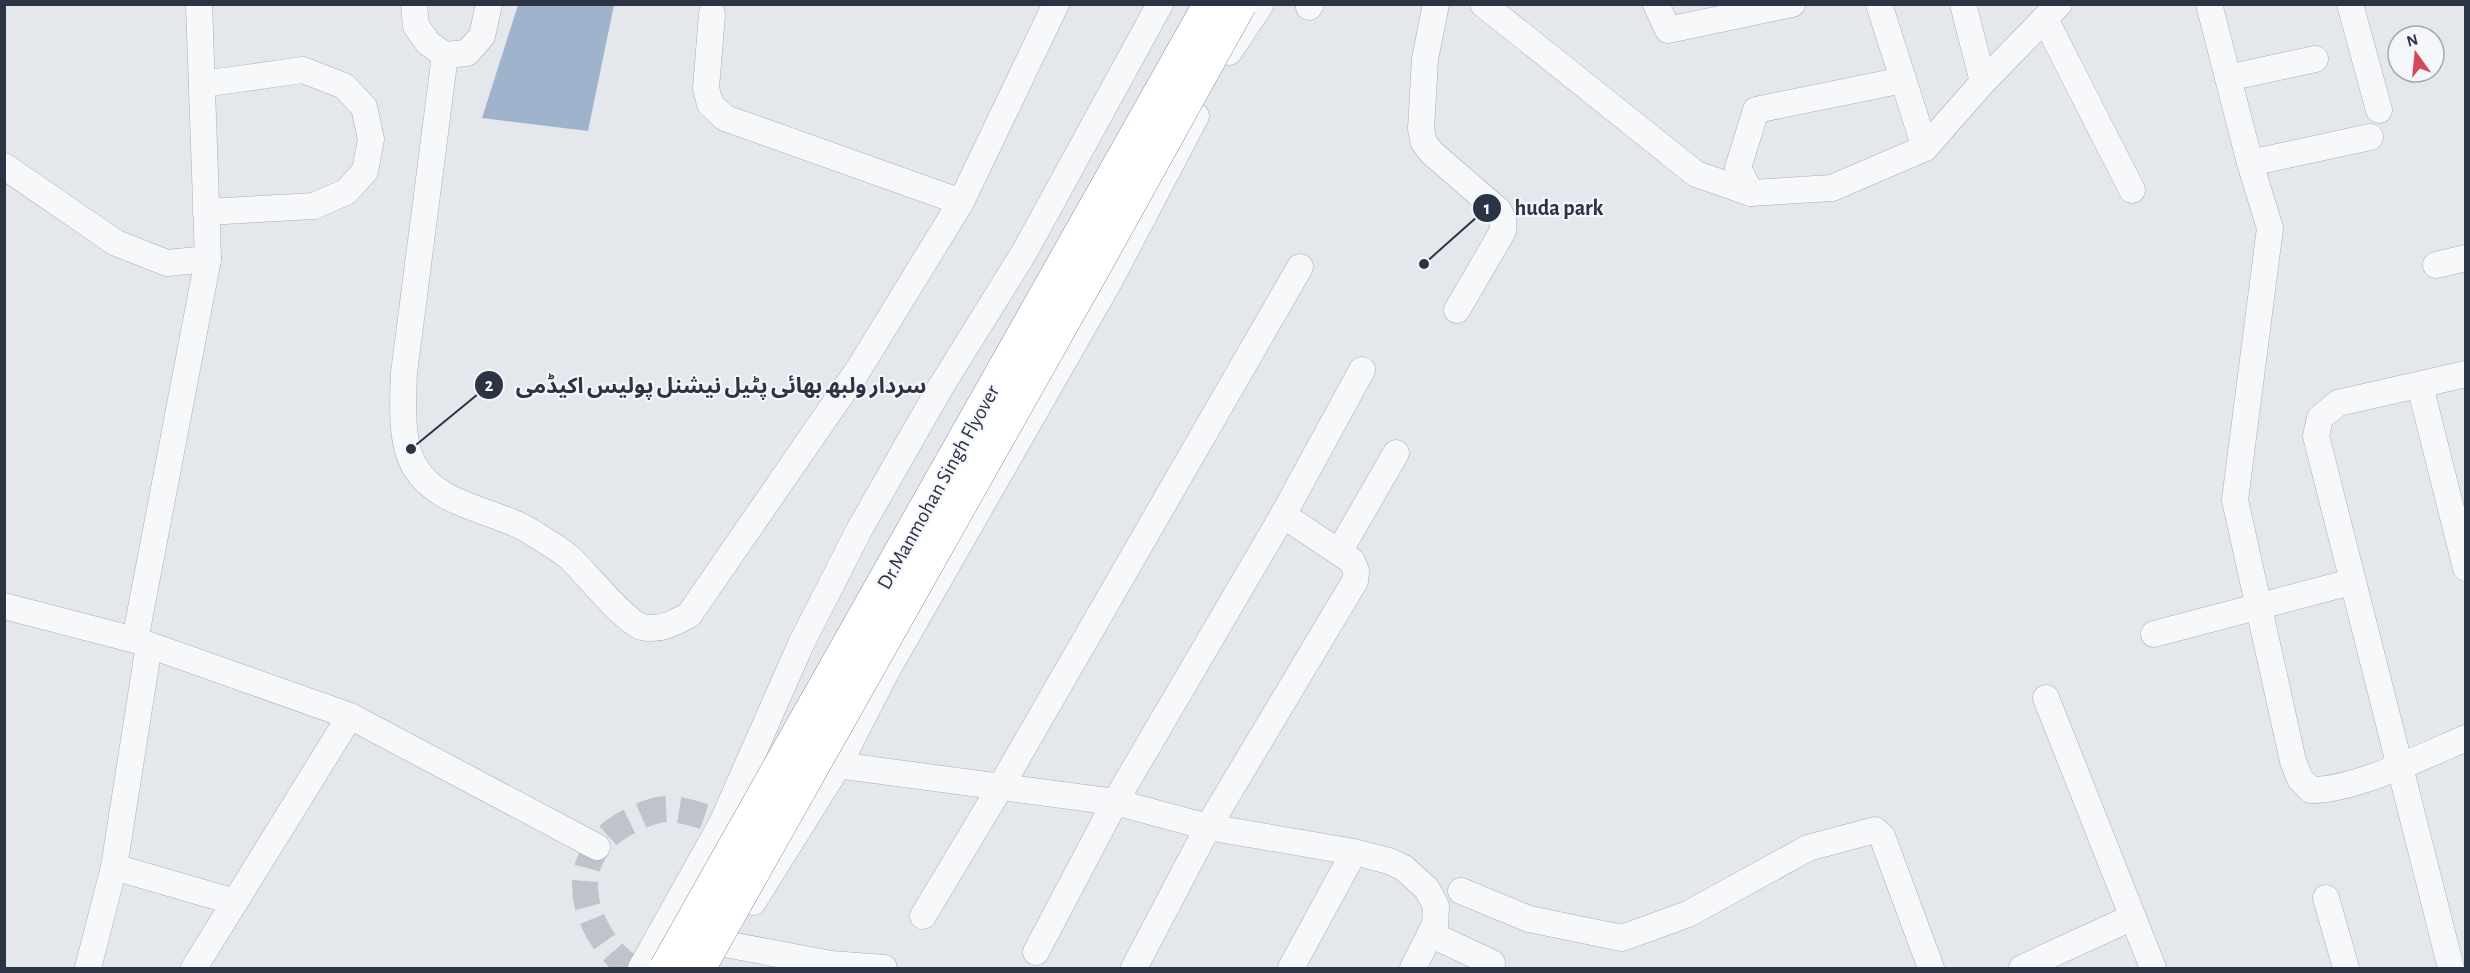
<svg xmlns="http://www.w3.org/2000/svg" width="2470" height="973" font-family="'Alegreya Sans','Noto Sans Arabic',sans-serif">
<style>
.water{fill:#9fb4cc}
.lines{fill:none;stroke-linecap:round;stroke-linejoin:round}
.minor-tunnel{stroke:#bfc3cb;stroke-width:26;stroke-dasharray:26 13;stroke-linecap:butt}
.minor-casing{stroke:#a9aeb7;stroke-width:27}
.minor{stroke:#f7f8fa;stroke-width:26}
.highway-bridge-casing{stroke:#8b94a3;stroke-width:34;stroke-linecap:butt}
.highway-bridge{stroke:#fff;stroke-width:33}
.labels{text-anchor:middle;stroke-width:4.5;stroke-linejoin:round;paint-order:stroke}
.street-label{font-size:21px;fill:#2b3445;stroke:#f4f6f9}
.leader{fill:none;stroke:#2b3445;stroke-width:2}
.callout-dot{fill:#2b3445;stroke:#f4f6f9;stroke-width:2}
.mark-label{font-size:18px;text-anchor:middle;font-weight:bold;fill:#fff}
.callout-label{font-size:22px;text-anchor:middle;font-weight:bold;fill:#2b3445;stroke:#f4f6f9;stroke-width:4.5;stroke-linejoin:round;paint-order:stroke}
</style>
<rect width="100%" height="100%" fill="#e4e7ec"/>
<!-- water -->
<polygon class="water" points="518,5 614,5 588,131 482,118"/>
<g class="lines">
<!-- minor-tunnel -->
<path class="minor-tunnel" d="M633,968c-15,-7 -25,-21 -34,-35 -26,-45 -16,-89 31,-112 12,-6 25,-12 39,-12 19,1 36,8 53,14"/>
<!-- minor casing -->
<g class="minor-casing">
<g id="minor">
<polyline points="414,4 416,26 428,43 445,55 467,53 482,36 489,4"/>
<polyline points="1436,4 1425,59 1421,129 1424,143 1432,153 1499,211 1503,220 1503,231 1457,310"/>
<polyline points="1483,4 1696,174 1751,193 1832,188 1925,148 1983,82 2059,4"/>
<polyline points="1656,4 1668,30 1792,4"/>
<polyline points="1879,4 1925,148"/>
<polyline points="1963,4 1983,82"/>
<path d="M2209,4l41,159 20,65 -35,272 58,261 7,18 11,11c44,0 113,-34 155,-52"/>
<polyline points="2350,4 2379,110"/>
<polyline points="1309,7 1311,4"/>
<polyline points="712,14 706,88 710,104 725,118 961,202"/>
<polyline points="2045,19 2132,190"/>
<polyline points="1229,52 1261,4"/>
<path d="M445,55l-41,318c-1,27 -4,70 11,94 25,42 84,42 121,68 11,7 24,14 34,23 15,14 55,64 72,69 18,4 32,-4 47,-12l169,-245 103,-168 95,-198"/>
<polyline points="2228,78 2315,59"/>
<polyline points="202,84 303,70 344,86 364,107 371,139 365,171 346,192 314,206 206,212"/>
<polyline points="2250,163 2370,137"/>
<polyline points="4,166 116,243 167,263 208,259"/>
<polyline points="1751,193 1738,168 1756,110 1903,80"/>
<polyline points="2436,265 2466,258"/>
<polyline points="2420,386 2466,568"/>
<polyline points="1339,552 1396,453"/>
<polyline points="4,606 135,640 208,259 199,4"/>
<polyline points="2154,634 2351,582"/>
<polyline points="135,640 350,716"/>
<polyline points="2046,698 2153,968"/>
<polyline points="822,763 1115,802 1208,827 1354,852 1389,861 1404,868 1427,889 1436,906 1435,925 1413,968"/>
<polyline points="114,867 149,645"/>
<polyline points="1461,891 1529,919 1622,938 1688,914 1808,848 1875,830 1882,836 1931,968"/>
<polyline points="2326,898 2346,968"/>
<polyline points="753,902 838,766 886,672 1110,280 1196,116"/>
<polyline points="923,916 1001,786 1300,267"/>
<polyline points="1430,934 1492,963"/>
<polyline points="725,944 831,964 884,968"/>
<polyline points="1036,952 1115,802 1283,515 1362,370"/>
<polyline points="88,968 114,867 235,902"/>
<polyline points="194,968 350,716 597,847"/>
<polyline points="641,968 722,823 801,644 859,530 940,388 1025,251 1160,4"/>
<polyline points="1134,968 1208,827 1355,581 1356,571 1352,561 1283,515"/>
<polyline points="1291,968 1354,852"/>
<polyline points="2022,968 2133,917"/>
<polyline points="2451,968 2316,436 2320,418 2338,403 2466,374"/>
</g>
</g>
<!-- minor -->
<use href="#minor" class="minor"/>
<!-- highway-bridge casing -->
<g class="highway-bridge-casing">
<g id="highway-bridge">
<polyline points="666,968 1210,4"/>
<polyline points="699,968 1097,262 1240,4"/>
</g>
</g>
<!-- highway-bridge -->
<use href="#highway-bridge" class="highway-bridge"/>
</g>
<g class="labels">
<!-- street labels -->
<g class="street-label">
<text transform="translate(938 487) rotate(-61)" y="7">Dr.Manmohan Singh Flyover</text>
</g>
</g>
<!-- callouts -->
<path class="leader" d="M1424 264L1487 208M411 449L489 385"/>
<g class="callout-dot">
<circle cx="1424" cy="264" r="6"/>
<circle cx="411" cy="449" r="6"/>
<circle cx="1487" cy="208" r="15"/>
<circle cx="489" cy="385" r="15"/>
</g>
<g class="mark-label">
<text x="1487" y="214">1</text>
<text x="489" y="391">2</text>
</g>
<g class="callout-label">
<text x="1559" y="215">huda park</text>
<text x="721" y="393">سردار ولبھ بھائی پٹیل نیشنل پولیس اکیڈمی</text>
</g>
<!-- border -->
<rect width="2470" height="973" fill="none" stroke="#2b3445" stroke-width="12"/>
<!-- north arrow -->
<g transform="translate(2416 54) rotate(345)"><circle r="28" fill="#f4f6f9" stroke="#a4a8b1" stroke-width="1.5"/>
<path d="M0-4.5L10 22L0 15L-10 22Z" fill="#d1495b"/>
<text y="-9" font-size="16" font-weight="bold" text-anchor="middle" fill="#2b3445">N</text>
</g>
</svg>
